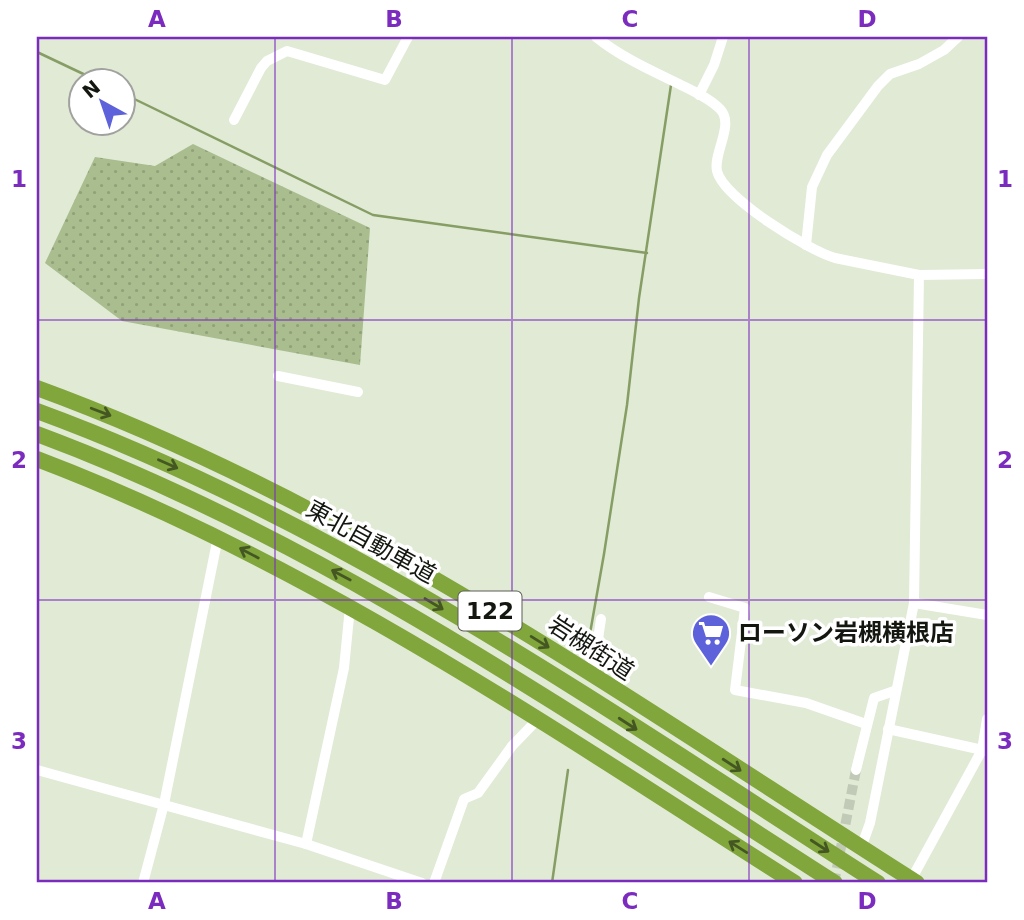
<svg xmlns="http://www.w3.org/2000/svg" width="1024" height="920" font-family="'DejaVu Sans','Noto Sans JP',sans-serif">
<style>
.grass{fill:url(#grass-dots)}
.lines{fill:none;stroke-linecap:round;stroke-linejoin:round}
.stream{stroke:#869d64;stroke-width:2.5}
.minor-tunnel{stroke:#c1cab7;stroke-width:10;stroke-dasharray:10 5;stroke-linecap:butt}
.minor{stroke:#fff;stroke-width:10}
.highway{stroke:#80a63c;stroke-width:16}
.oneway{stroke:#445723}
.grid{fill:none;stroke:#7b2cbf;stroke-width:2;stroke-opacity:0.55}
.labels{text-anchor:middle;stroke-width:7;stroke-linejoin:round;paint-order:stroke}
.shield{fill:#fff;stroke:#5a5d57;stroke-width:2}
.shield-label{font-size:23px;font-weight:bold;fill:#13170f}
.street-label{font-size:24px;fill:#13170f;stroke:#fff}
.poi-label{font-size:24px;font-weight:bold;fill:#13170f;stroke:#fff;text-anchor:start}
.neatline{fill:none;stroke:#7b2cbf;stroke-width:2.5}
.grid-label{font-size:23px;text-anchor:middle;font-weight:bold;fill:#7b2cbf}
</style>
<defs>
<pattern id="grass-dots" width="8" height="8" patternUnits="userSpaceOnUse" patternTransform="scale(1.75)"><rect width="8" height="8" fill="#a9bd8e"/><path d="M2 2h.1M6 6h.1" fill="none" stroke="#91a279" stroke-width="1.8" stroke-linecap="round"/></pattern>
</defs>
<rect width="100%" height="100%" fill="#e0ead5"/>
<!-- grass -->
<polygon class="grass" points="193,144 370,228 360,365 122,321 45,263 95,157 155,166"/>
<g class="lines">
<!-- stream -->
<g class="stream">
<polyline points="37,52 96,80"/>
<polyline points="122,93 373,215 647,253"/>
<polyline points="586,656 604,554 627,405 639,298 671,85"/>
<polyline points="552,883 568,770"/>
</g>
<!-- minor-tunnel -->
<polyline class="minor-tunnel" points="834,883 856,770"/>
<!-- minor -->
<g class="minor">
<path d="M596,37c25,20 54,33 83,47 14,7 30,14 41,25 15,15 -7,44 -3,62 6,27 91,79 118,87l84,17 68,-1"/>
<polyline points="699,95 714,65 723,37"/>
<polyline points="234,120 261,68 267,61 287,51 385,80 408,37"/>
<polyline points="806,245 812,187 827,155 878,86 890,74 919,64 944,50 958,37"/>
<polyline points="278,376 358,392"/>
<polyline points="709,597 745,608 735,690 806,703 866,724"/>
<polyline points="914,603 987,615"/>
<polyline points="587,671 595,659 601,619"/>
<polyline points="888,729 987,751"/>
<polyline points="37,770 306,844 422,883"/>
<polyline points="856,770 874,698 894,691"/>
<polyline points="306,844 344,668 350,607"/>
<polyline points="861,848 870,823 914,603 919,275"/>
<polyline points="911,880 982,750 987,719"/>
<polyline points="143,883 164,804 218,537"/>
<polyline points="434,883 464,799 478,793 512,746 537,720"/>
</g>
<!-- highway -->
<g class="highway">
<path d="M37,388c318,116 596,315 880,495"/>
<path d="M37,411c303,111 570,299 841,472"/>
<path d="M37,434c288,107 541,285 798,449"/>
<path d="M37,459c272,103 514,269 758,424"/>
</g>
</g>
<!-- one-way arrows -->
<defs><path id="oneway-shaft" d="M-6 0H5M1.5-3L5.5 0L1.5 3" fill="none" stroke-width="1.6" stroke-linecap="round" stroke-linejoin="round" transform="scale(1.75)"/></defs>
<g class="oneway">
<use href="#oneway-shaft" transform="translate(101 412) rotate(21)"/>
<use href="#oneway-shaft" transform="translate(168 464) rotate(24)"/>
<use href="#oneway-shaft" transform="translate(249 553) rotate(-152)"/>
<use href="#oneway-shaft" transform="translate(341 575) rotate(-152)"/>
<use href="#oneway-shaft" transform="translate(434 604) rotate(31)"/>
<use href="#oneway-shaft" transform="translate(540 642) rotate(32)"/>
<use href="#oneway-shaft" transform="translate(628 724) rotate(33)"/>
<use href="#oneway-shaft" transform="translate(732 765) rotate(33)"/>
<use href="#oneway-shaft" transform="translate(820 846) rotate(33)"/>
<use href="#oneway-shaft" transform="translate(738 847) rotate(-148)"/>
</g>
<!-- grid -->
<path class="grid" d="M275,37v846M512,37v846M749,37v846M37,320h950M37,600h950"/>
<!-- icons -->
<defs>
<g id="supermarket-pin" transform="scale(2.0125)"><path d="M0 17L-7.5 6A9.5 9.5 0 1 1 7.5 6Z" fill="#5d62da" stroke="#fff"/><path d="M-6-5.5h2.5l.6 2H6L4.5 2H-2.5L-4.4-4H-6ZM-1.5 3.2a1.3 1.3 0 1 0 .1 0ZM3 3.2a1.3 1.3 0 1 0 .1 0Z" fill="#fff"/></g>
</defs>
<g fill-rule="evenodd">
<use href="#supermarket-pin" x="711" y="633"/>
</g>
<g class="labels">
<!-- shield labels -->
<rect class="shield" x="458.5" y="591.5" width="63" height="39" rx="5"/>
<g class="shield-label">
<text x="490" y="619">122</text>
</g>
<!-- street labels -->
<g class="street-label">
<text transform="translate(371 542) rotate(29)" y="8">東北自動車道</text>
<text transform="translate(591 648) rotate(33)" y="8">岩槻街道</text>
</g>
<!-- poi labels -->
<g class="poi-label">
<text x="738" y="641">ローソン岩槻横根店</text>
</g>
</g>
<!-- border -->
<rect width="1024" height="920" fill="none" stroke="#ffffff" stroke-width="77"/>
<!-- north arrow -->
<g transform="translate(102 102) rotate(320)"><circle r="33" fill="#ffffff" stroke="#a1a29f" stroke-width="2"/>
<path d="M0-5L12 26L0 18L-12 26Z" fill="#5d62da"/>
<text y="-10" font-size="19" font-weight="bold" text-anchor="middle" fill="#13170f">N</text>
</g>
<rect x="38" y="38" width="948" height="843" class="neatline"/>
<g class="grid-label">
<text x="157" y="27">A</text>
<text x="394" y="27">B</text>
<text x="630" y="27">C</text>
<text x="867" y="27">D</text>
<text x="19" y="187">1</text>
<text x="1005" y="187">1</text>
<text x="19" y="468">2</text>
<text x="1005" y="468">2</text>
<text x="19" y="749">3</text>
<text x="1005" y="749">3</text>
<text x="157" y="909">A</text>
<text x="394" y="909">B</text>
<text x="630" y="909">C</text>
<text x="867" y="909">D</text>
</g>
</svg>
